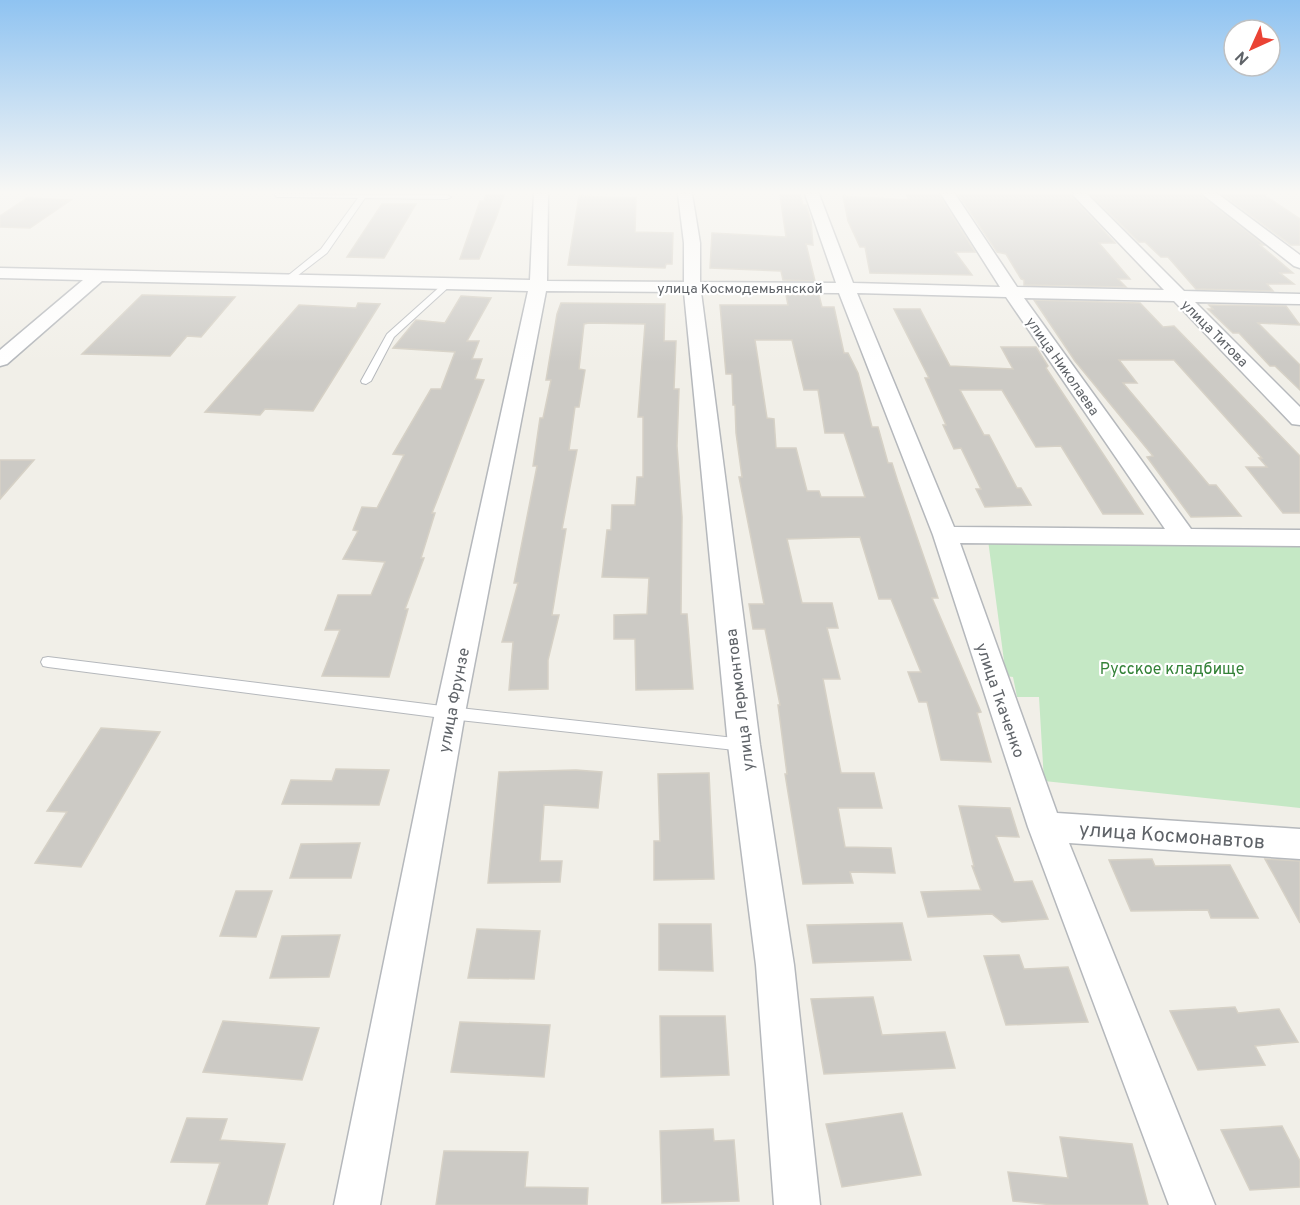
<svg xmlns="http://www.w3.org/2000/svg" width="1300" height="1205" font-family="Overpass,sans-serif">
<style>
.green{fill:#c5e8c5}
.building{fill:#cccac5;stroke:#d6d1c6;stroke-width:1.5;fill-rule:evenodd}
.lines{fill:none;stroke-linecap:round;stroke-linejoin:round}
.service-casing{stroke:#b5b8bc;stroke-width:2}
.minor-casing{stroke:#b5b8bc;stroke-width:3}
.service{fill:#fff;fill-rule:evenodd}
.minor{fill:#fff;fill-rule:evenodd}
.labels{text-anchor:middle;stroke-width:4.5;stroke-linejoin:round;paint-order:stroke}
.far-street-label{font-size:14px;fill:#5f6368;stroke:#fff}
.park-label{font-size:16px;fill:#348238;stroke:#fff}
.street-label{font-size:16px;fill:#5f6368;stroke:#fff}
.near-street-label{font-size:20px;fill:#5f6368;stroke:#fff}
</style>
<rect width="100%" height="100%" fill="#f1efe8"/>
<!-- green -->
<polygon class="green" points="988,540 1300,543 1300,808 1044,781 1039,697 1017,697 1013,677 1006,676"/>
<!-- building -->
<g class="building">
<polygon points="906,194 939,194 975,252 955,252 972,275 870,273 865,247 860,247 848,221 843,196 909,200"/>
<polygon points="958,194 1070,194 1115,243 1099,243 1130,279 1118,279 1126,287 1024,285 1024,280 1021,279 1006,254 997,252"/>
<polygon points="1090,194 1200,194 1264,245 1260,245 1293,273 1280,273 1294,284 1267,284 1273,291 1196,289 1168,257 1161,257 1145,242 1139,242"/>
<polygon points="1222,194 1264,195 1300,219 1300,245 1291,245"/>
<polygon points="486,195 504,195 496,218 479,259 460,259 480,201 484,201"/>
<polygon points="780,195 800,195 803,205 806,205 811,221 813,245 806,244 815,281 783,280 781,271 710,268 712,233 786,237"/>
<polygon points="579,196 636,198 635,232 673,233 672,264 666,264 665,268 568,265"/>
<polygon points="27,198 71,200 30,228 0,227 0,216"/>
<polygon points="382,204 416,204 384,258 347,257"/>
<polygon points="142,295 235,297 201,337 187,336 170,356 82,354"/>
<path d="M786,295h33l3,12h12l10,46h4l10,20 14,54h6l10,36h4l6,19 40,116h-6l49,114 -4,1 14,49 -50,-2 -14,-58h-8l-11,-30h13l-30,-73h-12l-19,-62 -73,2 15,64h30l6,25h-11l13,51h-17l18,94h33l8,35h-44l7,39 46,1 4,25 -45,-1 3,11 -50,1 -18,-110h2l-9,-69h2l-15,-76h-12l-4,-25h15l-25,-127h3l-6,-44 -1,-28h-2l-1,-31h-6l-6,-69h68zM755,340h37l12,50h14l7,43h19l21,64h-44l-2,-6h-12l-11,-43h-20l-2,-29 -7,-1z"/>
<polygon points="461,296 491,298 467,341 479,341 472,359 482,359 475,379 484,380 432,513 435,513 421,558 424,558 405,609 408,609 389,677 322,676 340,630 325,630 338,595 371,595 385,562 343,559 358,531 353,530 362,507 377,508 404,455 393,454 431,389 441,389 455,352 393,348 416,320 445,323"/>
<polygon points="1034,300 1140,303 1163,327 1174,326 1300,456 1300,513 1283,513 1246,467 1267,467 1259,458 1262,458 1174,360 1119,360 1137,383 1123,383 1209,485 1216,485 1241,516 1191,517 1147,457 1153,456 1075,361"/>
<polygon points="358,303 380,304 313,411 265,409 260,415 205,412 299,305 356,308"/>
<polygon points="561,303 665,304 664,341 676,341 674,389 679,389 677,446 682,517 681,614 687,614 693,689 636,690 635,639 614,639 614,615 647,614 649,578 602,577 607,530 611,530 612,505 635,505 637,477 643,477 643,417 638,417 645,324 589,323 584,324 579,369 585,370 579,407 575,407 569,450 577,450 562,529 566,529 552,615 559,615 548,660 548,689 509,690 513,642 502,642 518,583 514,583 537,466 533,466 540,418 543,418 551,380 546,380 557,314"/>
<polygon points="1209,305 1286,306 1300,325 1258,323 1300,365 1300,390 1275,366 1270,366 1239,333 1233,333 1208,309 1213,309"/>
<polygon points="894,309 920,309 950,366 1013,369 1001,347 1036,347 1048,366 1046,368 1143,514 1103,514 1061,446 1036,447 1002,390 960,390 984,435 989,435 1017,488 1021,488 1031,505 985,507 976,489 981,489 961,448 954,449 943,425 946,425 925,378 929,378"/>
<polygon points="0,460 34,460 0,499"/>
<polygon points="101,728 160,732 81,867 35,863 67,812 47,811"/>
<polygon points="336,769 389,770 379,805 282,804 291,780 332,781"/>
<polygon points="576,770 602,772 598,808 544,805 540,861 562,861 560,882 488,883 499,772"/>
<polygon points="709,773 714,879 654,880 654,841 660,841 658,774"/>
<polygon points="959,806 1010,808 1019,837 996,836 1014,882 1032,881 1048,919 1002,922 992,914 928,917 921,892 981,890 972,866 974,866"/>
<polygon points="360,843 351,878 290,878 301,844"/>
<polygon points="1152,859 1155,866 1230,865 1258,918 1211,918 1208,910 1131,911 1109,860"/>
<polygon points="1265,859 1300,861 1300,923 1275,877"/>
<polygon points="236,891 272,891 256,937 220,936"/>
<polygon points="902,923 911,960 813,963 807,925"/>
<polygon points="659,924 711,924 713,971 659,970"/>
<polygon points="477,929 540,931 534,979 468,978"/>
<polygon points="340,935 329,977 270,978 282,936"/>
<polygon points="1019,955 1024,969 1068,967 1088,1022 1006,1025 984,956"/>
<polygon points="873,997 882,1035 945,1032 955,1068 824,1074 811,999"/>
<polygon points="1235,1007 1238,1013 1279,1009 1298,1042 1255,1046 1265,1065 1198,1070 1170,1011"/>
<polygon points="660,1016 725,1016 729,1075 661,1077"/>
<polygon points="223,1021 319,1028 302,1080 203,1072"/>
<polygon points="460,1022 550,1025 544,1077 451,1072"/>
<polygon points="902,1113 921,1175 842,1187 826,1124"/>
<polygon points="187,1118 227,1119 220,1140 285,1144 267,1205 206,1205 220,1163 171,1162"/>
<polygon points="1282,1126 1300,1161 1300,1187 1250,1190 1221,1130"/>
<polygon points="713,1129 714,1141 734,1140 739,1201 662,1203 660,1131"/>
<polygon points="1060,1137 1132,1144 1148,1205 1054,1205 1013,1201 1008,1172 1068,1178"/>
<polygon points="444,1151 528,1152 525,1187 588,1188 587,1205 436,1205"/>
</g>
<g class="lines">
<!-- service casing -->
<g class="service-casing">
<g id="service">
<polygon points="274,194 447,195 451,197 447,199 365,198 327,253 288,283 285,282 285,278 321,249 358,198 277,197"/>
<polygon points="444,283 451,285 394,337 371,381 366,384 362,383 361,381 387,334"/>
<polygon points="48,657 450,707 744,739 750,741 752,745 750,749 744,751 450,719 48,667 43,666 41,662 43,658"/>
</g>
</g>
<!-- minor casing -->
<g class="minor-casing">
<g id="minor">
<path d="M534,194h14l-1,87 137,1v-39l-6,-49h14l8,49v39l136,1 -31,-89h14l34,89 147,4 -59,-93h14l62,93 147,3 -92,-96h15l97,97 116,3v10l-105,-2 105,105v18l-8,-1 -118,-123 -150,-3 167,231 109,1v16l-340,-3 97,270 243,16v30l-231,-16 146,362h-46l-141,-378 -95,-292 -94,-242 -138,-1 59,453 34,220 26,240h-46l-18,-240 -28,-220 -44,-453 -138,-1 -81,422 -85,492h-46l101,-492 93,-422 -426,-10 -95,83 -7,2v-16l83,-70 -83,-2v-10l530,12zM857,293l149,4 159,232 -211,-2z"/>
<polygon points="1202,194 1218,194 1300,255 1300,268 1294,266"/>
</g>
</g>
<!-- service -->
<use href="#service" class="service"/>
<!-- minor -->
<use href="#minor" class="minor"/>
</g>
<!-- sky -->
<linearGradient id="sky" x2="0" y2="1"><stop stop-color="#8fc3f1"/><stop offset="0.53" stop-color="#f9f8f5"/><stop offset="1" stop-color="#f9f8f5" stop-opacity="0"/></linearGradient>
<rect width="1300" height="363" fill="url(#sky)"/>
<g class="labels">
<!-- far-street labels -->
<g class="far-street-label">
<text x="740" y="293">улица Космодемьянской</text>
<text transform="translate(1215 333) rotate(45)" y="5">улица Титова</text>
<text transform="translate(1063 366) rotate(55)" y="5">улица Николаева</text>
</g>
<!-- park labels -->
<g class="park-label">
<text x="1172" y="674">Русское кладбище</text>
</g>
<!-- street labels -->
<g class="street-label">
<text transform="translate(453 700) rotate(-79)" y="6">улица Фрунзе</text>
<text transform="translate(739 700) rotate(-97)" y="6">улица Лермонтова</text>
<text transform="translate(1001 700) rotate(71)" y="6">улица Ткаченко</text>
</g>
<!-- near-street labels -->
<g class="near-street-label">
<text transform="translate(1172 835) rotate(4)" y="7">улица Космонавтов</text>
</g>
</g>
<!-- north arrow -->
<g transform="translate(1252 48) rotate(225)"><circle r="28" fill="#ffffff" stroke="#bfc1c3" stroke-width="1.5"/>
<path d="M0-4.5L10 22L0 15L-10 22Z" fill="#ea4335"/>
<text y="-9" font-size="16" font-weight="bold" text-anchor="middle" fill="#5f6368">N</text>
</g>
</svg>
